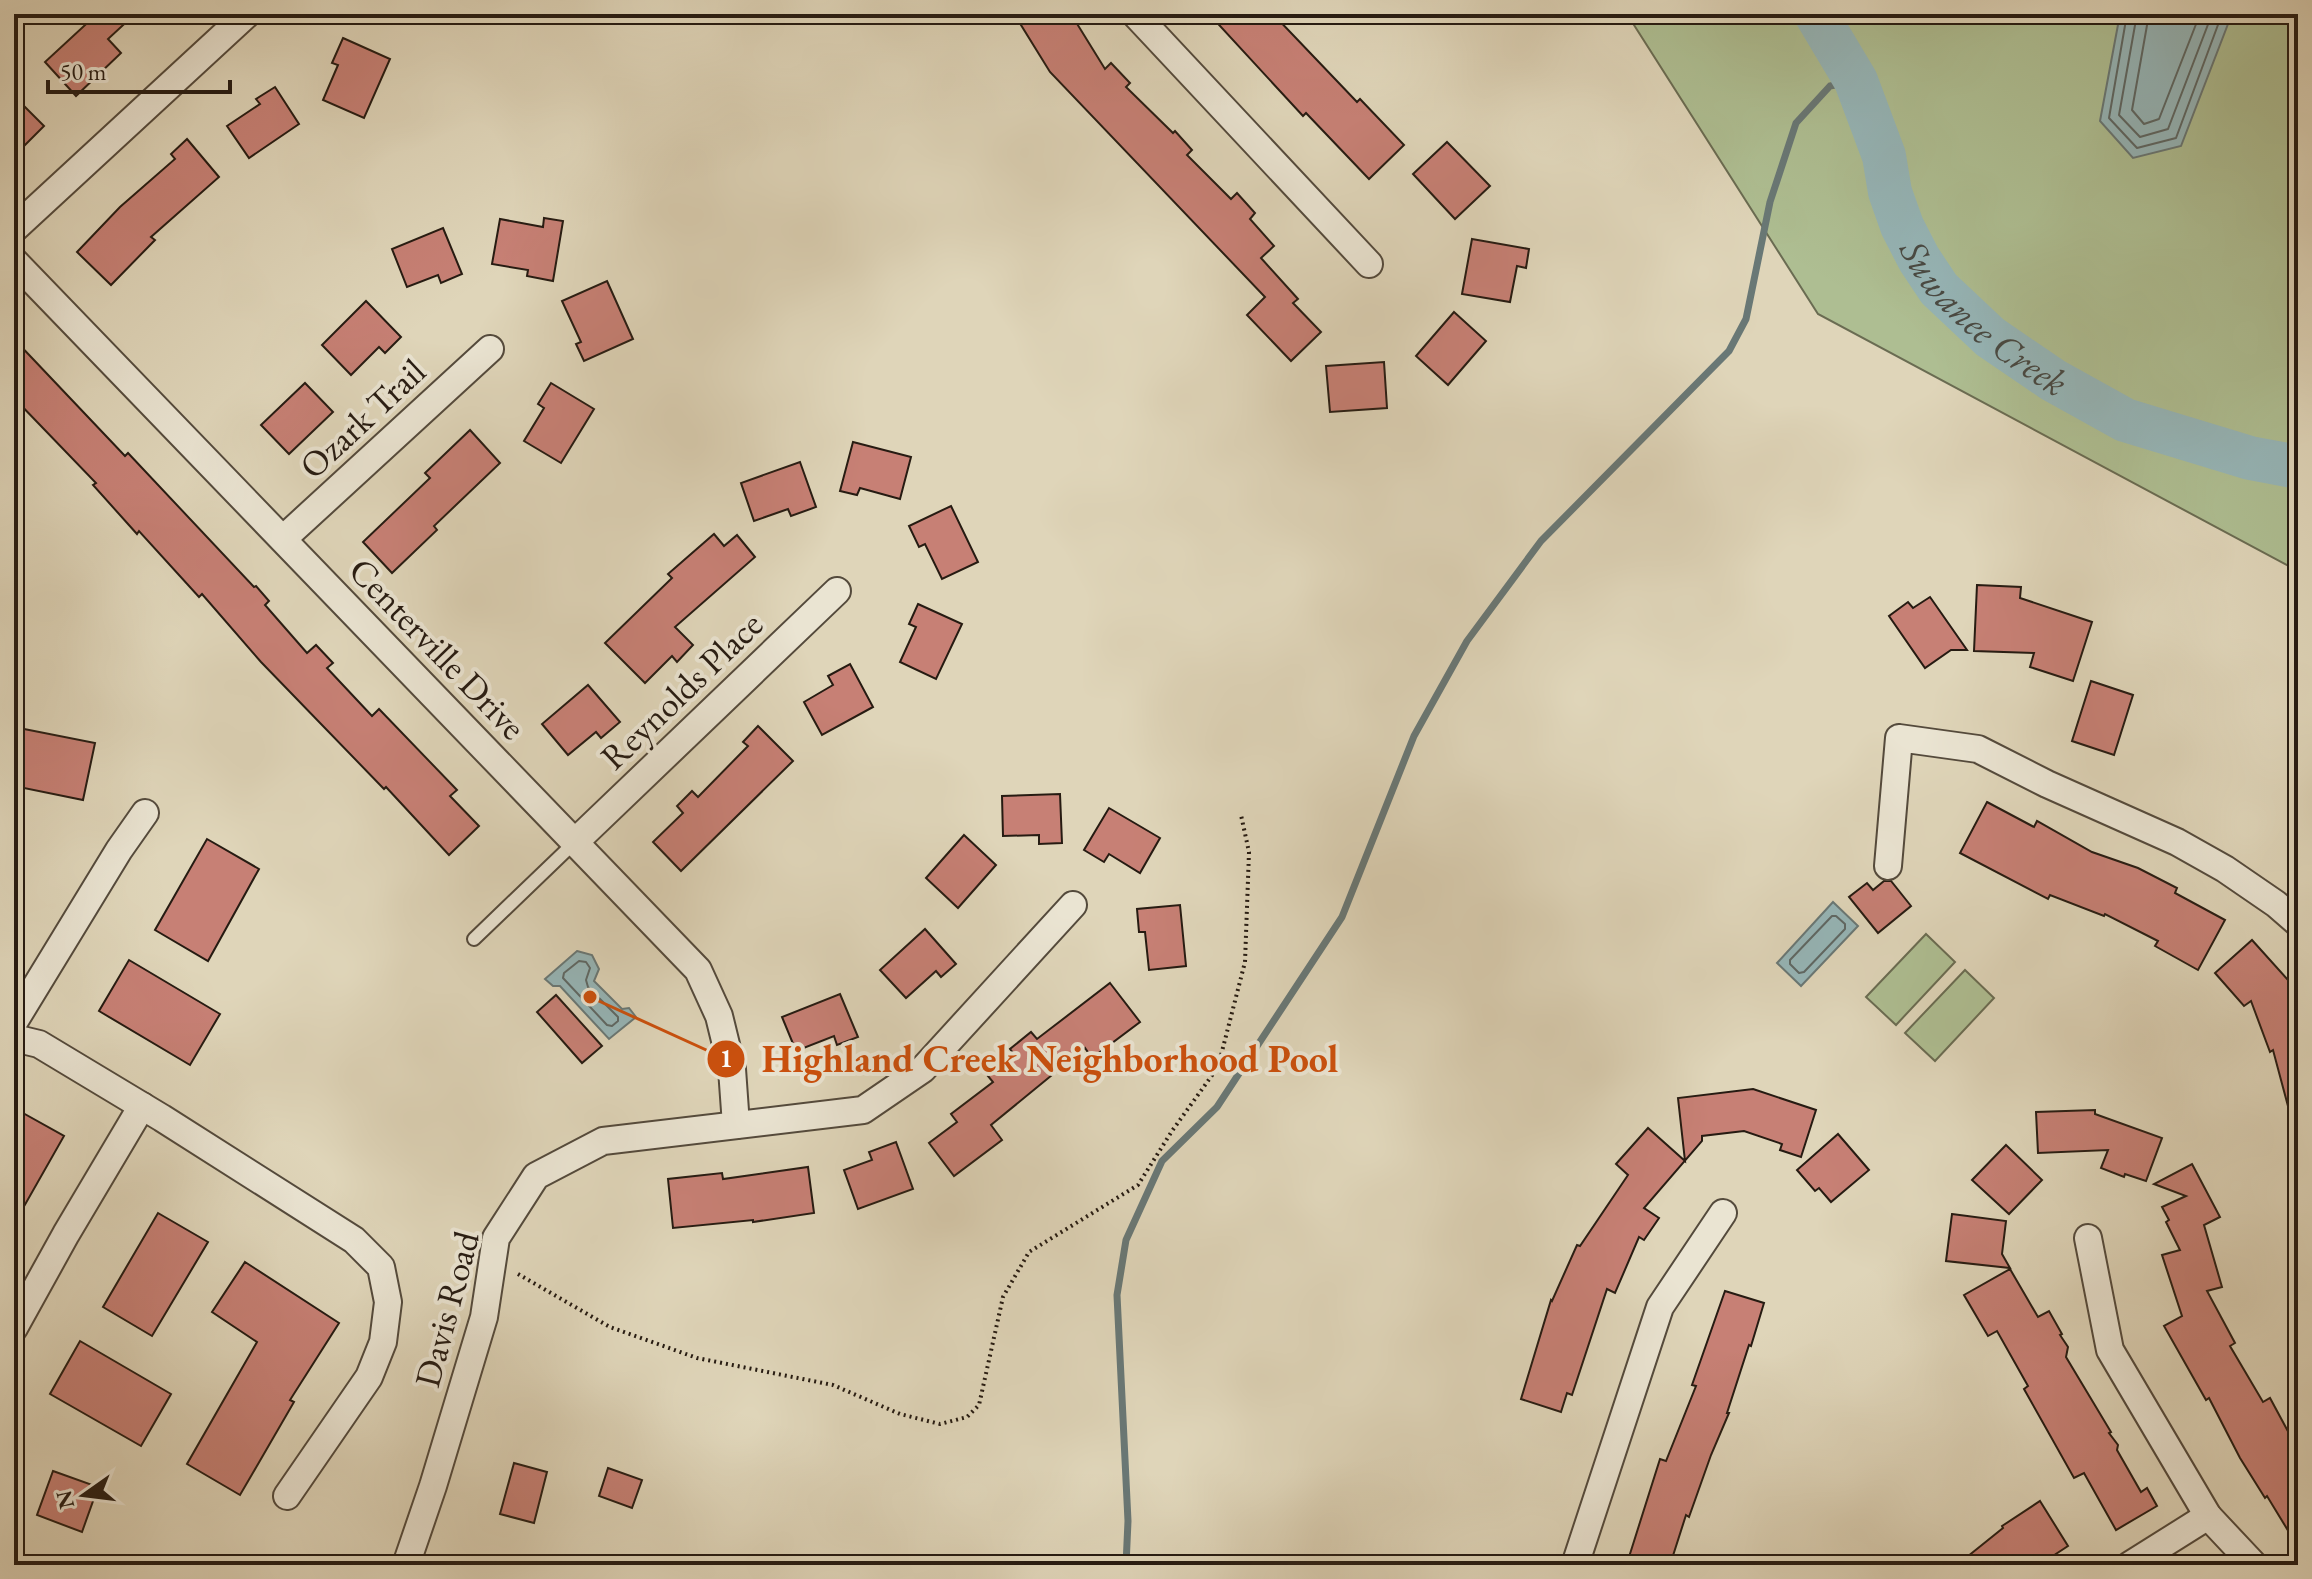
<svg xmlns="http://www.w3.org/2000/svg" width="2312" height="1579" font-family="'EB Garamond',serif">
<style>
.green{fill:#aebe92;stroke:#6a6c52;stroke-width:2}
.water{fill:#96b6b8;stroke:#697876;stroke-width:2}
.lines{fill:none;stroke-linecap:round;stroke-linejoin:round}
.shore{stroke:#5e6865;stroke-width:2}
.stream{stroke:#697876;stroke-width:7}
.river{stroke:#96b6b8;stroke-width:44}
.building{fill:#c78075;stroke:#261b12;stroke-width:2}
.lane-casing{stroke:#544a3c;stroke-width:16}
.street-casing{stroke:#544a3c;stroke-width:30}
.path{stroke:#261b12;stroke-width:4;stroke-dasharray:2 4;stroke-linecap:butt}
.lane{stroke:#eae4d2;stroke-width:12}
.street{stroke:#eae4d2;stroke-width:26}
.labels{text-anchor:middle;stroke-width:8;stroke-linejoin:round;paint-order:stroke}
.street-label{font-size:36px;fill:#261b12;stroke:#eae4d2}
.water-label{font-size:38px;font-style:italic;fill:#484a44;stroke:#eae4d2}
.leader{fill:none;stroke:#cb500d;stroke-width:3}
.callout-dot{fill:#cb500d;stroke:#eae4d2;stroke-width:3}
.mark-label{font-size:24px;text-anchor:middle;font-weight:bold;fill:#fff}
.callout-label{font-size:38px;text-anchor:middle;font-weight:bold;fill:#cb500d;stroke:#eae4d2;stroke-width:8;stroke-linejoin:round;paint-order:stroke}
</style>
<rect width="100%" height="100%" fill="#dfd5b9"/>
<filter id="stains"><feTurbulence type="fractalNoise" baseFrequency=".0025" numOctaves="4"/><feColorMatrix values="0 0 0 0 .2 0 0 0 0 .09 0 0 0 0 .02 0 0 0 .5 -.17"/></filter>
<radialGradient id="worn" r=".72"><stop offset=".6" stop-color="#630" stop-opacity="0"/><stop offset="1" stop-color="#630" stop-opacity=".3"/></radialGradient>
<!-- green -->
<g class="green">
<polygon points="1627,14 2298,14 2298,571 1818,314"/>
<polygon points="1926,934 1955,962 1896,1025 1866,997"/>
<polygon points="1965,970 1994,998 1935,1061 1905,1033"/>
</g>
<!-- water -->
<g class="water">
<polygon points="2120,14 2230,14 2228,24 2181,146 2133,158 2100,121"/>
<polygon points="1833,902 1858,926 1801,986 1777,963"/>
<polygon points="577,951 592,955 599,969 594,981 622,1009 629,1008 636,1017 609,1039 560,986 553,986 545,979"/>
</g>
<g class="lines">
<!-- shore -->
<g class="shore">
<polyline points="2127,14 2109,118 2137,148 2176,138 2222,14"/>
<polyline points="2137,14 2119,115 2140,137 2168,129 2212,14"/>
<polyline points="2149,14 2132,110 2144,124 2159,119 2200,14"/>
<polygon points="1832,916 1836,916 1845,924 1845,929 1804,972 1799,973 1790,964 1790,960"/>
<polygon points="579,961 586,962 590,968 586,980 588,987 618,1017 618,1021 612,1026 607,1025 563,978 564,973"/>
</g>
<!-- stream -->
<polyline class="stream" points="1126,1565 1128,1521 1117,1295 1126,1240 1162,1161 1217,1107 1342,917 1414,736 1467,641 1541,541 1729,351 1746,319 1770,202 1796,123 1830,86 1856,81"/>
<!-- river -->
<path class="river" id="s1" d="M1816,14l40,67 28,75 6,36 12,34 17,33 20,30 51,48 63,43 72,40 125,38 48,9"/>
</g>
<!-- building -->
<g class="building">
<polygon points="97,14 135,14 108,39 121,53 76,96 45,62"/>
<polygon points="1039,14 1071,14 1105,69 1111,63 1130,83 1126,87 1173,133 1175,131 1192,150 1187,155 1231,199 1237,193 1255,213 1250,219 1274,246 1261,258 1298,299 1293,303 1321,332 1291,361 1247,315 1265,297 1050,72 1021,25"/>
<polygon points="1209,14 1273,14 1357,102 1360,99 1404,145 1369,179 1306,113 1303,116"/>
<polygon points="343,38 390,59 364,118 323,100 338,65 332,63"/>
<polygon points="275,87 299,124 249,158 227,126 260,104 256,99"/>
<polygon points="14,96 44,126 14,156"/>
<polygon points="187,139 219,177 151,237 155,240 111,285 77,252 120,207 175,159 171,154"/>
<polygon points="1447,142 1490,186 1455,219 1413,174"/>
<polygon points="544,218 563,221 553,281 527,276 528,270 492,264 500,219 543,227"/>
<polygon points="443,228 462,274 441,283 438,275 407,287 392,249"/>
<polygon points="1472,239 1529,249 1526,268 1517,266 1510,302 1462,294"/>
<polygon points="607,281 633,339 584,361 576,344 581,342 562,301"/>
<polygon points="366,301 401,337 385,353 379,347 351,375 322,345"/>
<polygon points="1454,312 1486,341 1448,385 1416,356"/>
<polygon points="14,339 125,456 128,453 254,587 256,586 269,601 265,605 307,653 316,645 333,663 327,668 372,716 379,709 457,790 450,796 479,826 449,855 386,787 384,789 261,662 202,594 199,597 139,531 137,534 93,485 96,483 14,398"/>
<polygon points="1384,362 1387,408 1330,412 1326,366"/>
<polygon points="305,383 333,412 289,454 261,425"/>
<polygon points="551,383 594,409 561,463 524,441 544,408 538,404"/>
<polygon points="470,430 500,463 434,526 437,530 392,573 363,542 430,478 425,473"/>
<polygon points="853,442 911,457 900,499 860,488 857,495 840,491"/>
<polygon points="800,462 816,507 791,516 788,509 754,521 741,483"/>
<polygon points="951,506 978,562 942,579 925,544 919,547 909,526"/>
<polygon points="714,534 724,546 737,535 755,557 675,627 693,645 677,662 672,656 645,683 605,643 672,578 668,574"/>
<polygon points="1977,585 2021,587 2020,598 2092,622 2073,681 2030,667 2034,653 1974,651"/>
<polygon points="1930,597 1967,650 1951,650 1925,668 1889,616 1908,602 1913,608"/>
<polygon points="918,604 962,624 936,679 900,662 916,627 909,624"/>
<polygon points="850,664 873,707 822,735 804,702 833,685 828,676"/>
<polygon points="2091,681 2133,695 2114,755 2072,741"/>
<polygon points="588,685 620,722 601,738 596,732 568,755 542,724"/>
<polygon points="758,726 793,761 681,871 653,842 683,813 677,806 692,791 698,797 748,746 743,742"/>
<polygon points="14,727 95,743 83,800 14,786"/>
<polygon points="1060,794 1062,843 1039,844 1039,835 1003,836 1002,796"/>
<polygon points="1987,802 2034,827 2037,821 2092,852 2138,868 2177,888 2175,893 2225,920 2198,970 2155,946 2158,941 2105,914 2104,916 2050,895 2048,899 1960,853"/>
<polygon points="1109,808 1160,838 1140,873 1109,854 1104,862 1084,850"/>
<polygon points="964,835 996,865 958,908 926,878"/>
<polygon points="207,839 259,869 208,961 155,930"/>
<polygon points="1884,881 1891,881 1911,906 1878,933 1849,897 1867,883 1873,890"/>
<polygon points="1180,905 1186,966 1149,970 1145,932 1139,932 1137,909"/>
<polygon points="925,929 956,964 941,977 936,971 906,998 880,970"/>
<polygon points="2252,940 2298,991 2298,1120 2292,1121 2273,1050 2270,1052 2251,1001 2244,1006 2215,973"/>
<polygon points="129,960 220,1014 190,1065 99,1011"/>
<polygon points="1110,983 1140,1022 1092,1058 1085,1048 991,1125 1002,1140 954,1176 929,1143 957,1122 951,1114 993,1082 988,1076 1014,1054 1010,1049 1031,1032 1037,1039"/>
<polygon points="840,994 858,1037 837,1045 834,1036 796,1051 782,1017"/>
<polygon points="556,995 602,1046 582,1063 537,1012"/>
<polygon points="1753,1089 1816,1110 1801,1157 1780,1150 1782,1144 1744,1131 1702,1136 1702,1141 1644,1208 1659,1218 1644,1240 1639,1237 1615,1293 1607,1289 1572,1395 1567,1393 1561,1412 1521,1399 1551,1300 1552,1301 1577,1245 1580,1246 1628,1175 1616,1164 1648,1128 1685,1161 1678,1098"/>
<polygon points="14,1108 64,1136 14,1224"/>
<polygon points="2095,1110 2095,1114 2162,1138 2146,1181 2125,1174 2124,1177 2101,1168 2108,1150 2038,1153 2036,1112"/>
<polygon points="1838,1134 1869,1170 1831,1202 1819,1188 1815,1191 1797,1170"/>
<polygon points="896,1142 913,1189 858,1209 844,1170 872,1160 869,1152"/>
<polygon points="2006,1145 2042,1180 2009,1214 1972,1180"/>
<polygon points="2192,1164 2220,1217 2204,1225 2222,1287 2207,1291 2235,1343 2230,1346 2263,1402 2270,1398 2298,1450 2298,1547 2267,1496 2265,1498 2240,1458 2209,1398 2206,1400 2164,1326 2182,1316 2162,1255 2180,1250 2166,1222 2169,1220 2162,1207 2186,1196 2154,1184"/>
<polygon points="808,1167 814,1213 753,1222 753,1220 673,1228 668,1179 722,1173 723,1179"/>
<polygon points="158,1213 208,1242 152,1336 103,1307"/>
<polygon points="1952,1214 2006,1221 2002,1254 2010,1268 1946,1261"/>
<polygon points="245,1262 339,1323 290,1400 294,1402 240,1495 187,1464 257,1342 212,1312"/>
<polygon points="2010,1269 2038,1317 2049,1311 2062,1334 2060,1335 2068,1347 2066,1357 2111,1432 2109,1433 2118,1445 2117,1450 2141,1492 2147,1488 2157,1506 2116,1530 2084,1473 2074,1478 2024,1389 2028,1386 1997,1331 1988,1336 1964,1295"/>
<polygon points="1725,1291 1764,1303 1751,1346 1749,1345 1727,1413 1729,1413 1711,1455 1689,1517 1686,1515 1670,1565 1652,1565 1629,1557 1660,1459 1666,1461 1696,1386 1692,1385"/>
<polygon points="80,1341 171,1394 141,1446 50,1394"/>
<polygon points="514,1463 547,1472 534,1523 500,1514"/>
<polygon points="608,1468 642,1480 632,1508 599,1496"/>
<polygon points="53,1471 98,1487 82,1532 37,1515"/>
<polygon points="2040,1501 2068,1546 2039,1565 1957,1565 2003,1528 2002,1526"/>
</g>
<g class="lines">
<!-- lane casing -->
<g class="lane-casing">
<g id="lane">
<polyline points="2295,162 2298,155"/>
<polyline points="474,939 575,842"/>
</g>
</g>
<!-- street casing -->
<g class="street-casing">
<g id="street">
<polyline points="1135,14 1369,264"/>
<polyline points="14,229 247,14"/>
<polyline points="14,261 698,970 719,1016 732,1069 736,1125"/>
<polyline points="283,539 490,349"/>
<polyline points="575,842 837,591"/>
<polyline points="1888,866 1899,738 1978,749 2047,784 2177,842 2225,869 2276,904 2298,923"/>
<polyline points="14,1022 119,850 145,813"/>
<polyline points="14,1038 39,1044 162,1118 354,1240 381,1267 388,1302 383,1342 369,1377 287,1496"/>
<polyline points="2088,1238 2110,1350 2208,1516 2254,1565"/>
<polyline points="14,1328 66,1234 142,1106"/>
<polyline points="406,1565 433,1486 484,1317 496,1238 536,1176 603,1141 863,1110 923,1069 1073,905"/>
<polyline points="1575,1565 1660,1307 1723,1213"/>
<polyline points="2130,1565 2208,1516"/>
</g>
</g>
<!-- path -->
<polyline class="path" points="518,1274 610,1327 697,1358 833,1385 900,1414 940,1424 967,1417 979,1405 1003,1297 1029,1252 1138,1185 1172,1131 1218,1067 1245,962 1249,852 1241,815"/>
<!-- lane -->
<use href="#lane" class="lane"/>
<!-- street -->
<use href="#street" class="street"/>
</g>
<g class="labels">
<!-- street labels -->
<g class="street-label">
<text transform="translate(362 418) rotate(-43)" y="13">Ozark Trail</text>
<text transform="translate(438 648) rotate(46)" y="13">Centerville Drive</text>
<text transform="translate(681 690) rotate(-44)" y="13">Reynolds Place</text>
<text transform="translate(446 1309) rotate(-75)" y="13">Davis Road</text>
</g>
<!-- water labels -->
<g class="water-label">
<text dy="13" stroke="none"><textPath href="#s1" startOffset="356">Suwanee Creek</textPath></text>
</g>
</g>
<!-- callouts -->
<path class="leader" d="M590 997L726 1059"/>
<g class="callout-dot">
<circle cx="590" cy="997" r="8"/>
<circle cx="726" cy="1059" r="20"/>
</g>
<g class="mark-label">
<text x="726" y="1067">1</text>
</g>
<g class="callout-label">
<text x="1050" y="1072">Highland Creek Neighborhood Pool</text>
</g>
<!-- margin -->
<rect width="2312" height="1579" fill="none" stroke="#dfd5b9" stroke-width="48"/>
<rect x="16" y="16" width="2280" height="1547" fill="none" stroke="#261b12" stroke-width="4"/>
<rect x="24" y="24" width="2264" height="1531" fill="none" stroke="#261b12" stroke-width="2"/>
<!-- north arrow -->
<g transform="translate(84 1495) rotate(256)" stroke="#eae4d2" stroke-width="6" paint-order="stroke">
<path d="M0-6L14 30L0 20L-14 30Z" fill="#261b12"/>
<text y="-12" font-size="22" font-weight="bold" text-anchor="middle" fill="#261b12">N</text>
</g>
<!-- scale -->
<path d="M48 80v12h182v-12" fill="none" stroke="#261b12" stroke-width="4"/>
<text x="60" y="80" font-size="24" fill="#261b12" stroke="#eae4d2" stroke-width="6" paint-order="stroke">50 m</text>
<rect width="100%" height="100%" filter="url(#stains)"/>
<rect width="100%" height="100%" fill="url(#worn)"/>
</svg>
